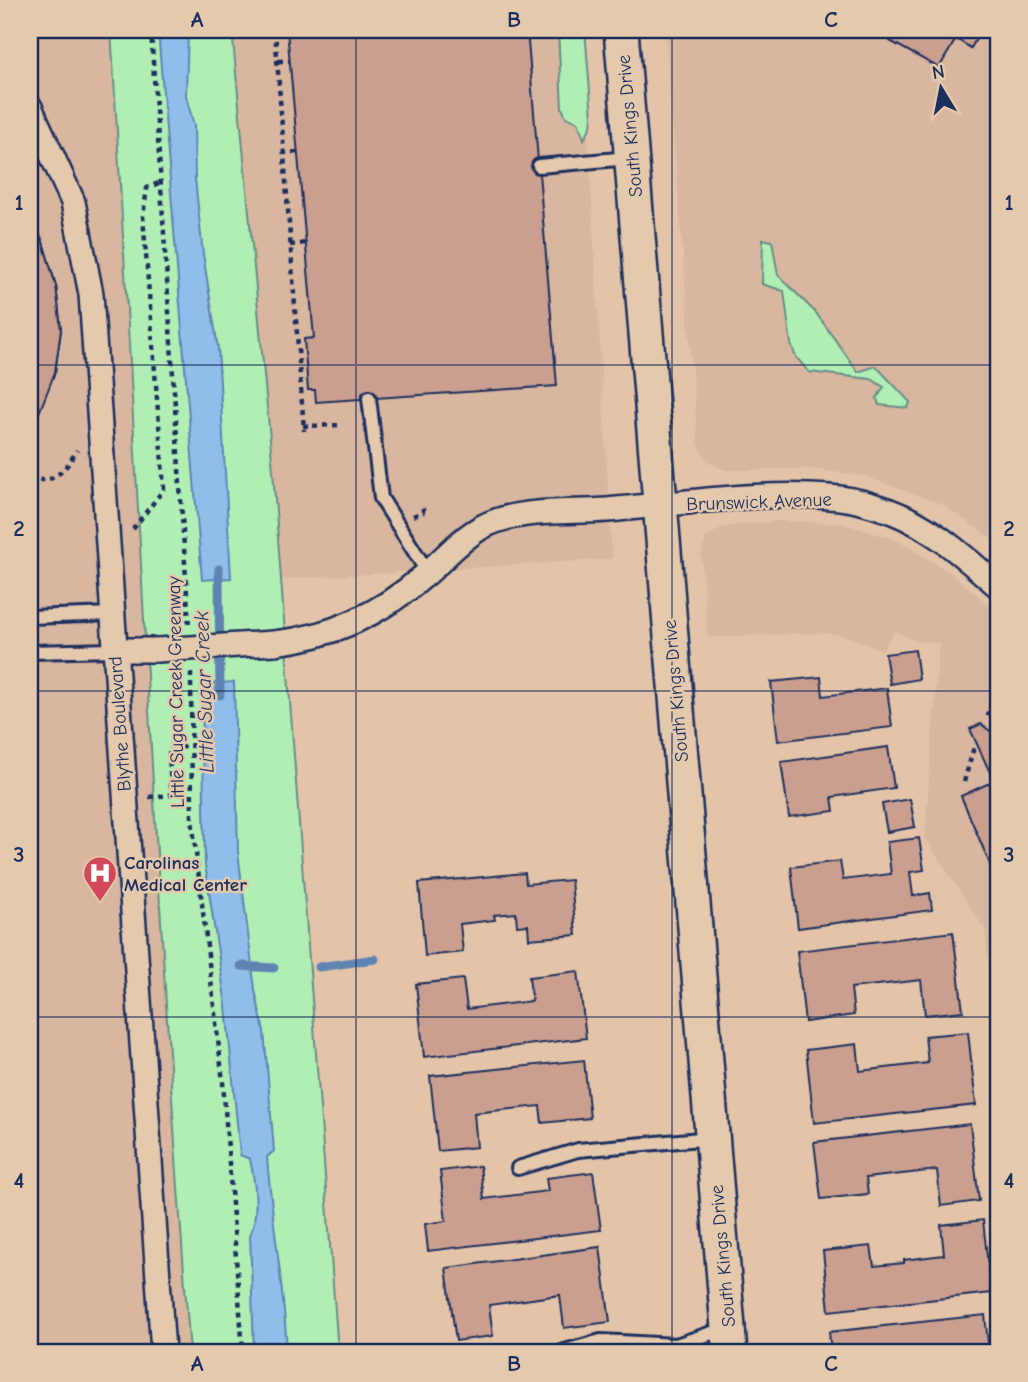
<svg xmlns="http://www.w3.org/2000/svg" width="1028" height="1382" font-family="'Comic Neue',sans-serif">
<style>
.built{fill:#d8b69f}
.green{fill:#b1eeb4;stroke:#668e89;stroke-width:2}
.water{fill:#90bdea;stroke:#6184b2;stroke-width:2}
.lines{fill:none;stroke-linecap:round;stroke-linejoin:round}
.stream{stroke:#6184b2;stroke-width:9}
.building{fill:#ca9f8f;stroke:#1b2f5e;stroke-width:2}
.lane-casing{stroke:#1b2f5e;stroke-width:18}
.street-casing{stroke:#1b2f5e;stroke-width:28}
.secondary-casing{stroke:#1b2f5e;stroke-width:38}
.path{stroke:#1b2f5e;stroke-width:4.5;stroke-dasharray:5 5;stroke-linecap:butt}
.lane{stroke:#e4c9ac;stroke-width:12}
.street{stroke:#e4c9ac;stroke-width:23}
.secondary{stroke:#e4c9ac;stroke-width:33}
.street-bridge-casing{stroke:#1b2f5e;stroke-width:28;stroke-linecap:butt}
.street-bridge{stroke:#e4c9ac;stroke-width:23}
.grid{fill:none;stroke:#1b2f5e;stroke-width:2;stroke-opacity:0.55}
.labels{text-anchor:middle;stroke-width:5;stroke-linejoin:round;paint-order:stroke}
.street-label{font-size:19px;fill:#1b2f5e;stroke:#e4c9ac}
.poi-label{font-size:19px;font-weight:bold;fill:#1b2f5e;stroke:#e4c9ac;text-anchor:start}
.water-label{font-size:21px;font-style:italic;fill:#273d6c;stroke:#e4c9ac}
.neatline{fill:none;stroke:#1b2f5e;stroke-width:2.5}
.grid-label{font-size:23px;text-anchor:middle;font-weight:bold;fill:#1b2f5e}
</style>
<rect width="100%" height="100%" fill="#e4c4a8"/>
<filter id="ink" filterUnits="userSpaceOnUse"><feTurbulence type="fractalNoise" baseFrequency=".0143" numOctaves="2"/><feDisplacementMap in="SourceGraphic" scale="14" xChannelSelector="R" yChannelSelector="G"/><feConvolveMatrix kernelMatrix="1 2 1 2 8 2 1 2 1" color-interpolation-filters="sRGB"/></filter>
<g filter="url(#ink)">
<!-- built -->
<g class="built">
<polygon points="30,30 582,30 612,559 163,587 180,1220 190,1352 30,1352"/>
<polygon points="665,30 998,30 998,543 942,504 864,476 811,469 725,470 707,461 698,443"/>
<polygon points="777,521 840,523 897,540 951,573 998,613 998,1068 985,930 925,837 939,643 916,641 894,631 883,650 844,635 823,633 708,637 701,554 706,537 723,527"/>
</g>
<!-- green -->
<g class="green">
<path d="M111,30h121l41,441 65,881h-148c-34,-440 -52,-881 -79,-1322z"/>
<polygon points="558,30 585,30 592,117 591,126 584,139 578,122 566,117 562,108"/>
<polygon points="763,239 772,241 778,275 816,313 858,372 876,366 910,402 908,408 879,405 877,398 884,387 871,379 809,372 796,357 791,344 784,291 762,284"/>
</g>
<!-- water -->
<g class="water">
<polygon points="158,30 188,30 186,95 194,126 195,178 203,254 218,348 231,578 202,580"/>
<path d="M234,682l4,170 17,138 9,41 10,120 -7,6c5,65 17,129 20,195h-33l-4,-117c10,-22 5,-53 0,-76l-10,-4 -14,-149 -21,-141 -3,-181z"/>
</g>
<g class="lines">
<!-- stream -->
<g class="stream">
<polyline points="219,569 220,695"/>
<polyline points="241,966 274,968"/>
<polyline points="319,967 375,959"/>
</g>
</g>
<!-- building -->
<g class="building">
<polygon points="287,30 527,30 557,386 316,402 315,390 308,390 304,339 314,338"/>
<polygon points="896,30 981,30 971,48 956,39 939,68 890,41"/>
<polygon points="30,219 42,239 56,286 61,330 55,372 30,405"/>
<polygon points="30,219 42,239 56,286 61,330 55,372 30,436"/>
<polygon points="915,650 919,679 890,684 885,654"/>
<polygon points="821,677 823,696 887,688 892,727 778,741 771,682"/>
<polygon points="981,724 998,737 998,883 961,796 994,781 970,729"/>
<polygon points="888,747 894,788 832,797 834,811 789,817 781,762"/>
<polygon points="910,799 915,827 887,832 882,804"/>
<polygon points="919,838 924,870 910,872 913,896 930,893 932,910 798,928 791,867 840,861 843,880 891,874 887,842"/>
<polygon points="525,873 526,884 571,880 576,935 529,939 528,925 517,926 516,913 494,915 495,920 460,924 463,952 425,956 419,883"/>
<polygon points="953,932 963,1011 925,1015 921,980 851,988 854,1015 805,1022 797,951"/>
<polygon points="578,971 586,1038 424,1057 416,984 463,979 467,1009 532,1001 529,977"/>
<polygon points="968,1032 976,1105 814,1123 806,1050 857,1044 860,1071 928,1063 925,1036"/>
<polygon points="584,1060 590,1118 542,1123 540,1106 474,1113 477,1147 438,1151 430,1076"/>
<polygon points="970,1124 979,1201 941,1206 937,1170 866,1178 868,1194 821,1199 814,1142"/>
<polygon points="480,1166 484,1199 548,1191 546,1178 593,1172 601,1230 428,1251 425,1224 446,1221 440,1171"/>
<polygon points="983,1220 991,1293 829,1311 823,1251 871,1246 874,1266 904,1263 904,1260 944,1255 941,1225"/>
<polygon points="600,1247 610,1322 564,1328 560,1295 489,1305 493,1336 456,1341 446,1268"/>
<polygon points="985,1315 989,1352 831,1352 829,1332"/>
</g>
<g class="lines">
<!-- lane casing -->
<g class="lane-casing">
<g id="lane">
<polyline points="539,166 629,158"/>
<polyline points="369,398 381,498 428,573"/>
<polyline points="30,617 113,614"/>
<polyline points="30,652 114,650"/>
<polyline points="518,1168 578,1150 712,1138"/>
<polyline points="561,1352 601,1341 676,1345 727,1328"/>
</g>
</g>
<!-- street casing -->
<g class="street-casing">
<g id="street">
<polyline points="30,107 73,202 91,294 163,1352"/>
<path d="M274,643c58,-6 107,-29 151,-68 19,-16 35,-36 57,-48 35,-19 85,-14 125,-17 70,-6 152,-19 222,-13 15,1 31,4 46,9 50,14 85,47 123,80"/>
<polyline points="114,650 157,650"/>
</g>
</g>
<!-- secondary casing -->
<g class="secondary-casing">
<polyline id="secondary" points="621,30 730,1352"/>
</g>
<!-- path -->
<g class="path">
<polyline points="151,30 189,626"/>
<polyline points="275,30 304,431"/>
<polyline points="278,61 290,61"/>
<polyline points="282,153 298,152"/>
<polyline points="290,245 306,243"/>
<polyline points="303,426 343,425"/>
<path d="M30,476c21,13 37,-8 47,-26"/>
<polyline points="413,516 423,512 423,505"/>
<polyline points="133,529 164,489 143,216 147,188 161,182"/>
<polyline points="191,673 192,819 223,1082 243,1352"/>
<polyline points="986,714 998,710"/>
<polyline points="964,782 974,747"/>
<polyline points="149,797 171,795 169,748 190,747"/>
</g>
<!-- lane -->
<use href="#lane" class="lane"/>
<!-- street -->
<use href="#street" class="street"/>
<!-- secondary -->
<use href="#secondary" class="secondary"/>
<!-- street-bridge casing -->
<g class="street-bridge-casing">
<polyline id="street-bridge" points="157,650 274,643"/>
</g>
<!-- street-bridge -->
<use href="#street-bridge" class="street-bridge"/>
</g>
</g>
<!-- grid -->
<path class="grid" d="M356,30v1322M672,30v1322M30,365h968M30,691h968M30,1017h968"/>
<!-- icons -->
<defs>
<g id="hospital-pin" transform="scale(1.75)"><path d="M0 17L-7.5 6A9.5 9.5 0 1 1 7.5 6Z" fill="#d1495b" stroke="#e4c9ac"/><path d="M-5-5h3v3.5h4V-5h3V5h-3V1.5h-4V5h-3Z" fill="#fff"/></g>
</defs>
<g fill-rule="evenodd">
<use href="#hospital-pin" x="100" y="873"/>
</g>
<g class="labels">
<!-- street labels -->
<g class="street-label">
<text transform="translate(629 126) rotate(-95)" y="7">South Kings Drive</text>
<text transform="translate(759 501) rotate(-2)" y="7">Brunswick Avenue</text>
<text transform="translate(675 691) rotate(-95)" y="7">South Kings Drive</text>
<text transform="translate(175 692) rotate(-91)" y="7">Little Sugar Creek Greenway</text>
<text transform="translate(119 724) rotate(-94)" y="7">Blythe Boulevard</text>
<text transform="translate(722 1256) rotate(-95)" y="7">South Kings Drive</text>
</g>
<!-- poi labels -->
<g class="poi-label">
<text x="124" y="869">Carolinas<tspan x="124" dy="22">Medical Center</tspan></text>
</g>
<!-- water labels -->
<g class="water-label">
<text transform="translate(204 692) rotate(-92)" y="7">Little Sugar Creek</text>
</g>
</g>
<!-- margin -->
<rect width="1028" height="1382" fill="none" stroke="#e4c9ac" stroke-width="77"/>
<!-- north arrow -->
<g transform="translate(941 88) rotate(350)" stroke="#e4c9ac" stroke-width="5" paint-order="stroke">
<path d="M0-5L12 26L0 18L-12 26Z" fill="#1b2f5e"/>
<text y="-10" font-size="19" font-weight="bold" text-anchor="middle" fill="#1b2f5e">N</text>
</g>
<rect x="38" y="38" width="952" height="1306" class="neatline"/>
<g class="grid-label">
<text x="197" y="27">A</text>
<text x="514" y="27">B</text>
<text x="831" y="27">C</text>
<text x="19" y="210">1</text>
<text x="1009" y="210">1</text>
<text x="19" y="536">2</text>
<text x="1009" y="536">2</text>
<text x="19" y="862">3</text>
<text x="1009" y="862">3</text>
<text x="19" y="1188">4</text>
<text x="1009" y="1188">4</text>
<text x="197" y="1371">A</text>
<text x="514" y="1371">B</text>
<text x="831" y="1371">C</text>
</g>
</svg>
